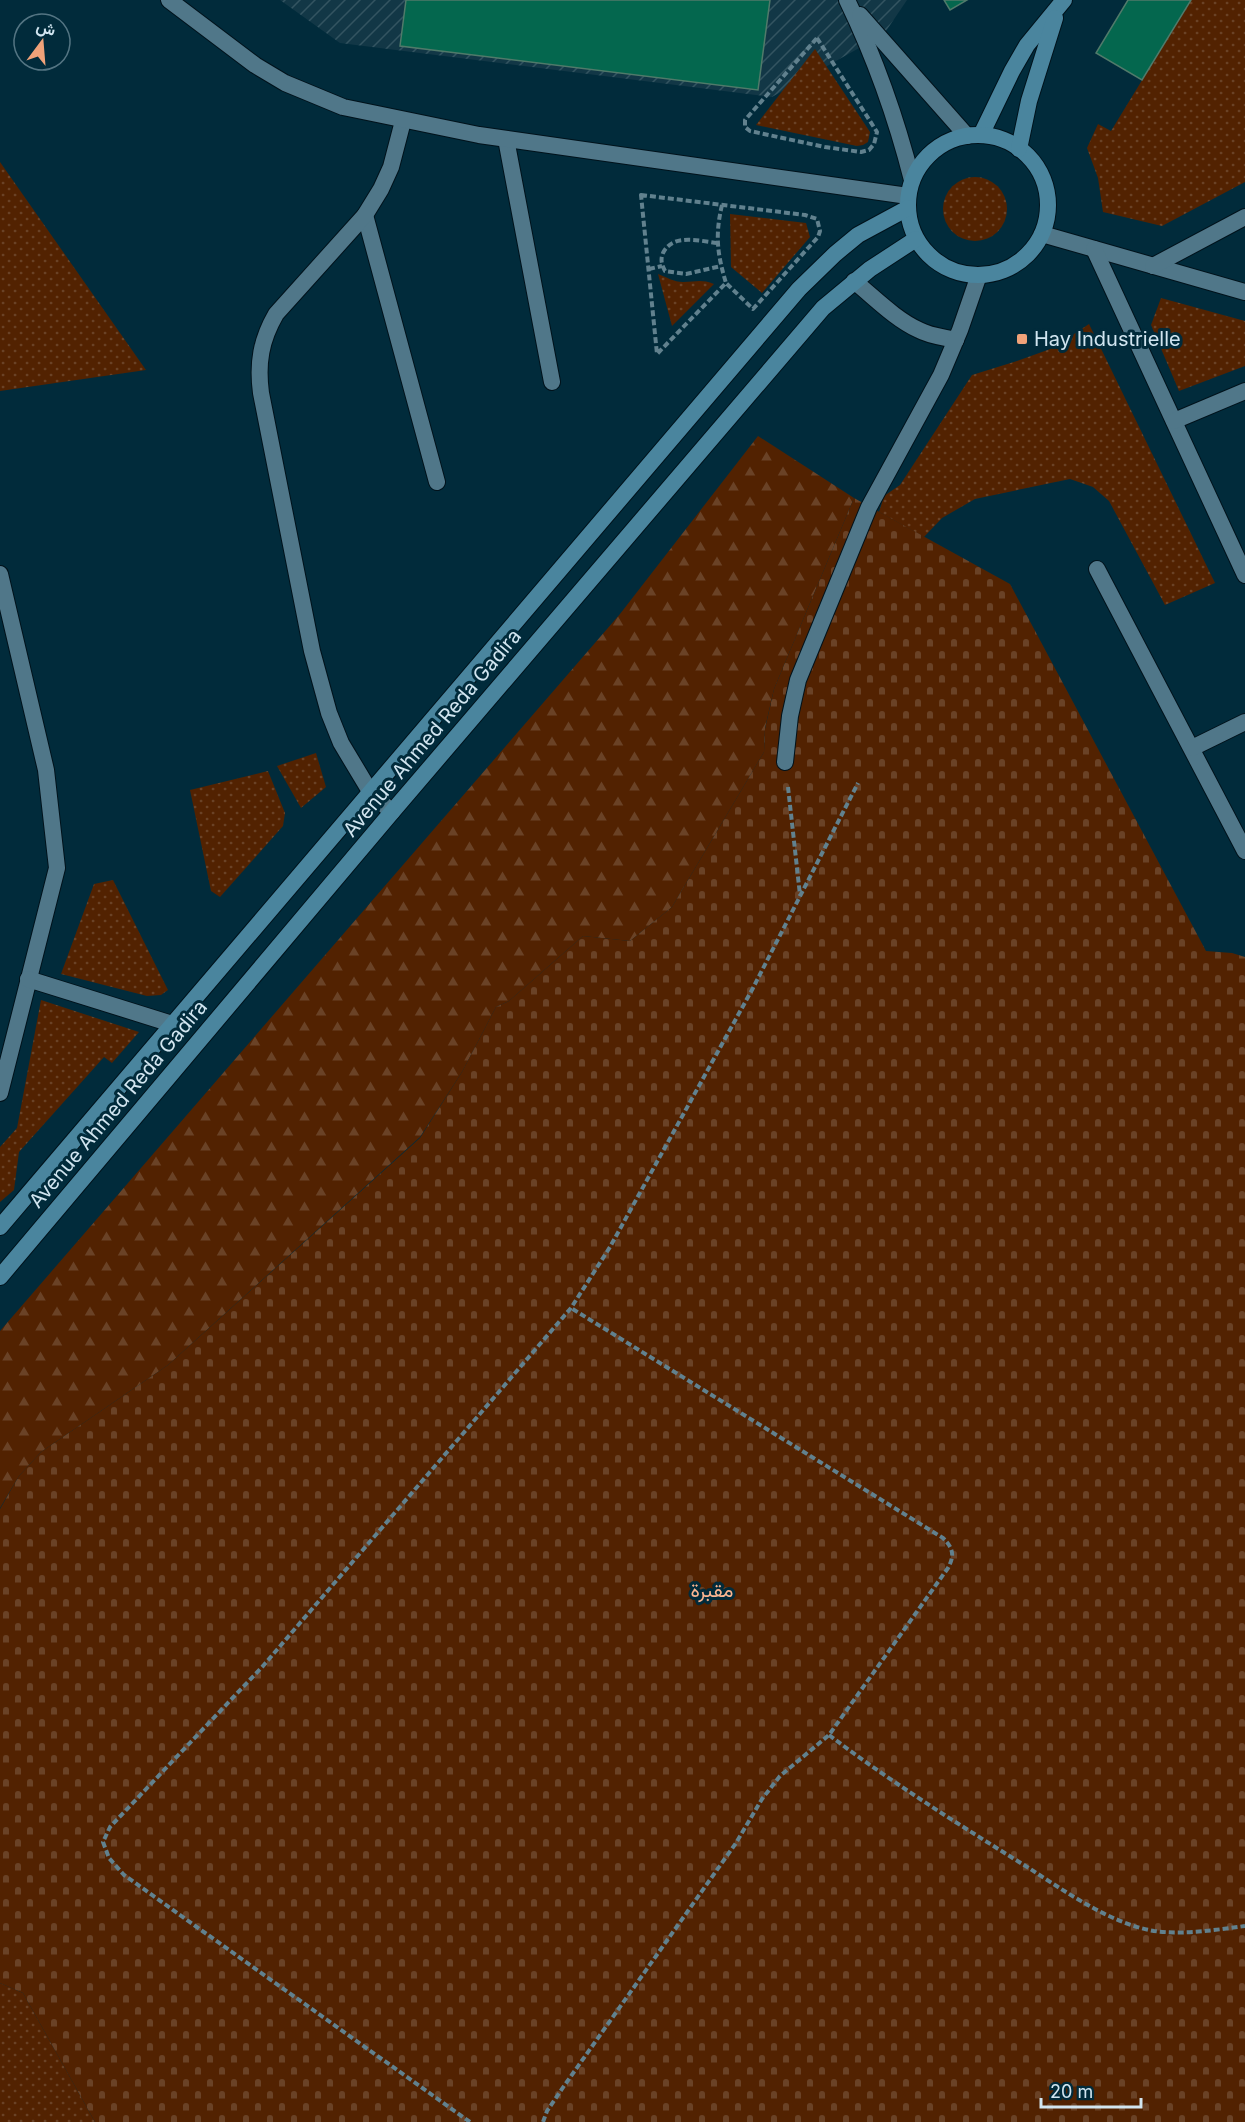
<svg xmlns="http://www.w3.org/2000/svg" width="1245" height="2122" font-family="Inter,Vazirmatn,sans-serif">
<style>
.industrial{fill:url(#industrial-furrows)}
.grass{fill:url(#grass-dots)}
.forest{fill:url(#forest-firs)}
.cemetery{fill:url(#cemetery-stones)}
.building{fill:#04674e;stroke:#507a6a;stroke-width:1.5}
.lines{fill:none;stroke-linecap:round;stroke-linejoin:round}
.service-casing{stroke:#01121b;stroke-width:18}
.minor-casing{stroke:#01121b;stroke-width:18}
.tertiary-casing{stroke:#01121b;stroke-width:18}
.secondary-casing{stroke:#01121b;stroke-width:18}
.path{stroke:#61818e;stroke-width:4;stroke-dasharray:6 3;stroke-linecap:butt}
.service{stroke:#507789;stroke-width:16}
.minor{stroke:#507789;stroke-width:16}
.tertiary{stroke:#507789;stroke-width:16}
.secondary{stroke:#4a859e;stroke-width:16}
.poi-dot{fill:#f0a279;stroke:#012b3b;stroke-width:2}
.labels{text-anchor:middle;stroke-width:6;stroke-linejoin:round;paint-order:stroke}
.poi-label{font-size:20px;fill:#d1e5f0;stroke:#012b3b;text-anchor:start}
.street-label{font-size:20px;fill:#d1e5f0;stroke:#012b3b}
.park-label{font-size:20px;fill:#fbb590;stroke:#012b3b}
</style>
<defs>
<pattern id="industrial-furrows" width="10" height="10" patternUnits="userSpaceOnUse" patternTransform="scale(1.5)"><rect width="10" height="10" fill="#123746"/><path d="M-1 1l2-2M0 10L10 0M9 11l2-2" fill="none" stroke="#335461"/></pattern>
<pattern id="grass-dots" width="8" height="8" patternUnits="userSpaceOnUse" patternTransform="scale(1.5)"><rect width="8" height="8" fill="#522201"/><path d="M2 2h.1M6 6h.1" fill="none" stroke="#6a4226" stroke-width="1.8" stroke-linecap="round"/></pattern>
<pattern id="forest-firs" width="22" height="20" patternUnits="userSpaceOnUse" patternTransform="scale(1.5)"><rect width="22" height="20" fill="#522201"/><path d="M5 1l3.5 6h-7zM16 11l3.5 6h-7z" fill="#6a4226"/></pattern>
<pattern id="cemetery-stones" width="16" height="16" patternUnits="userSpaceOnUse" patternTransform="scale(1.5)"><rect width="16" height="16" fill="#522201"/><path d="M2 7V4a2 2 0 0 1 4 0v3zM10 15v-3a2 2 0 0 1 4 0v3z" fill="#6a4226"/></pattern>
</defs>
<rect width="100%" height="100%" fill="#012b3b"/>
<!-- industrial -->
<polygon class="industrial" points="280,0 907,0 884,34 772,97 340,43"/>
<!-- grass -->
<g class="grass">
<polygon points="1191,0 1245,0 1245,182 1162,226 1103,212 1098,178 1087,148 1098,124 1111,131"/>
<polygon points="815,49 870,132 868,142 863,145 857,146 756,125"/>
<polygon points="0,162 146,370 0,391"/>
<circle cx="975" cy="209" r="32"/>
<polygon points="730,214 806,223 810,237 762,293 731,267"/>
<path d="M658,274c8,3 16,8 25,8 13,0 18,-3 31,2l-42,42z"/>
<polygon points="1161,298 1245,321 1245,366 1179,391 1151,325"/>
<polygon points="1089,324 1215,583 1165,605 1109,501 1093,487 1070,479 975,499 942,518 924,537 879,512 884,496 900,485 972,375 1017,361 1053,348"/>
<polygon points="316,753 326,787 301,808 277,766"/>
<polygon points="268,771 285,813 283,826 220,897 211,891 190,790"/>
<polygon points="113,880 168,990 161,995 147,996 61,974 94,884"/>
<polygon points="41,1000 139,1032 112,1063 104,1057 19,1152 14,1190 0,1202 0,1147 17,1128"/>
<polygon points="0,1983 23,1993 95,2122 0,2122"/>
</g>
<!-- forest -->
<polygon class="forest" points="758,436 854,498 774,689 765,728 764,752 672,907 630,941 583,936 509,1001 496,1007 462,1072 420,1137 168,1365 41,1452 19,1476 0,1508 0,1331 620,614"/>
<!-- cemetery -->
<polygon class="cemetery" points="854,498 1010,584 1206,951 1232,953 1245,957 1245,2122 95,2122 23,1993 0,1983 0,1509 19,1476 41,1452 168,1365 420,1138 462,1072 496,1007 509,1001 583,936 630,941 672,907 764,752 765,729 774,689"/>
<!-- building -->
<g class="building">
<polygon points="406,0 770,0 758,90 400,46"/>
<polygon points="944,0 967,0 950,10"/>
<polygon points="1128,0 1191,0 1142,80 1096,53"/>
</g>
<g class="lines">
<!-- service casing -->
<g class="service-casing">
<g id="service">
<path d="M854,281c21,17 41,38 65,49 11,6 24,7 37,10"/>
<polyline points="1097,569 1245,851"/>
<polyline points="1192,748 1245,722"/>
<polyline points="785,762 790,716 798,680 869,507 941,375 960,330 979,275"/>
</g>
</g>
<!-- minor casing -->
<g class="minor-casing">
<g id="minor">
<polyline points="506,139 552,382"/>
<polyline points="365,215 437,482"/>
<polyline points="1042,234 1245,292"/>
<polyline points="1094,249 1245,575"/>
<polyline points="1153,266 1245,217"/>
<polyline points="1174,421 1245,391"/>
<polyline points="0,574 46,770 57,868 0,1093"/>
<path d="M392,812l-21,-19 -30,-50 -12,-30 -17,-62 -51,-258c-4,-30 0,-53 15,-79l89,-99 16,-26 10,-22 12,-46"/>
<polyline points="28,979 172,1024"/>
</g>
</g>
<!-- tertiary casing -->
<g class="tertiary-casing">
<g id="tertiary">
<polyline points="169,0 255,65 285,83 343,107 479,135 908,196"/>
<path d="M847,0c28,58 49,117 65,180"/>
<polyline points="860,15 967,136"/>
</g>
</g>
<!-- secondary casing -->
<g class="secondary-casing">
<g id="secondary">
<polyline points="981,135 1012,71 1027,45 1064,0"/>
<circle cx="978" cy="205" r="70"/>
<polyline points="1019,149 1029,101 1055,18"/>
<polyline points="0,1227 799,289 835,254 858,235 908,208"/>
<polyline points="0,1277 392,812 823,308 870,269 916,239"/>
</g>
</g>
<!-- path -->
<g class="path">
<polygon points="817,38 877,132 874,144 869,150 861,152 825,147 750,131 745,127 745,120"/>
<polygon points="641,195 805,215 817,219 820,231 818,237 753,309 726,283 657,354"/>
<path d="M722,205c-7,30 -5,48 4,78"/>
<path d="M717,243c-18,-2 -44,-10 -54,10 -3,7 -1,12 2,18l21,3 35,-8"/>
<polyline points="649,269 662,266"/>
<polyline points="788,787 800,895"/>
<path d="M829,1735c62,47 129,89 195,130 38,24 84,58 130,66 30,4 61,-1 91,-5"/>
<polyline points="470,2122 124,1875 109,1858 103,1842 110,1827 263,1666 571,1308 610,1247 753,988 858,783"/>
<path d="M543,2122l4,-11 17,-25 172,-243 26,-44 18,-23 49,-41 119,-167c7,-13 5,-20 -5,-30l-372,-230"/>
</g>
<!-- service -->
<use href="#service" class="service"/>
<!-- minor -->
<use href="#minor" class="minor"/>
<!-- tertiary -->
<use href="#tertiary" class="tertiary"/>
<!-- secondary -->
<use href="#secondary" class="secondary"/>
</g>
<!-- markers -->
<rect class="poi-dot" x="1016" y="333" width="12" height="12" rx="3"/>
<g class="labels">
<!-- poi labels -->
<g class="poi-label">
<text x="1034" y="346">Hay Industrielle</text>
</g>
<!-- street labels -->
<g class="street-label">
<text transform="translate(432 733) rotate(-50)" y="7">Avenue Ahmed Reda Gadira</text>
<text transform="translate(118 1104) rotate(-50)" y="7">Avenue Ahmed Reda Gadira</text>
</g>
<!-- park labels -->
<g class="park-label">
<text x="712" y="1597">مقبرة</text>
</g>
</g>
<!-- north arrow -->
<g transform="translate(42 42) rotate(16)"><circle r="28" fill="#012b3b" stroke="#547583" stroke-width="1.5"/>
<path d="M0-4.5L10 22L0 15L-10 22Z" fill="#f0a279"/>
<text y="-9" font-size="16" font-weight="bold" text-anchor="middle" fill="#d1e5f0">ش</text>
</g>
<!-- scale -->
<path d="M1041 2098v9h100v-9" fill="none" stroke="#d1e5f0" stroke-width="3"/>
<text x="1050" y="2098" font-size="18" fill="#d1e5f0" stroke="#012b3b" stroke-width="4.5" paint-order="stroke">20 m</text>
</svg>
